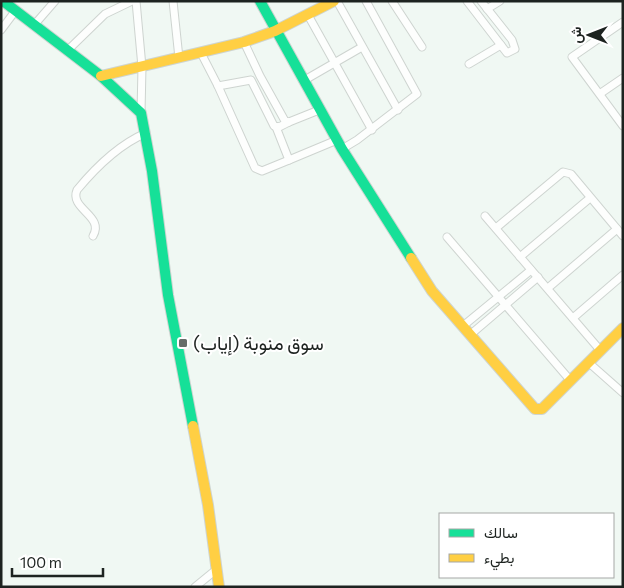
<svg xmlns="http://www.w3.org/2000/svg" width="624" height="588" font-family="Commissioner,Vazirmatn,sans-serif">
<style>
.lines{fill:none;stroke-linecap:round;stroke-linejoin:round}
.street-casing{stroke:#ced4d0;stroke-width:9}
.fast-casing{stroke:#ced4d0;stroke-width:12}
.slow-casing{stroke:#ced4d0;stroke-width:12}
.street{stroke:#fdfefd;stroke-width:7}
.fast{stroke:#16e098;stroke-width:10}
.slow{stroke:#ffcf43;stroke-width:10}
.poi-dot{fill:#676e6a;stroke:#fff;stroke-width:2}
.labels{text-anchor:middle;stroke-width:4;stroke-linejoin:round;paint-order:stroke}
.poi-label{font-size:19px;fill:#1d2320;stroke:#fff;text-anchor:start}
</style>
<rect width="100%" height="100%" fill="#f0f8f3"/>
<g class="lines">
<!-- street casing -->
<g class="street-casing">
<g id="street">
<polyline points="136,1 142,67 141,113"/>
<polyline points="173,1 179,58"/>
<polyline points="337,1 398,110"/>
<polyline points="392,1 422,47"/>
<polyline points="467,1 507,53 515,49 512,40 481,1"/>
<polyline points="487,9 500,1"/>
<polyline points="308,15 372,130"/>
<polyline points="623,22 572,57 623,126"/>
<polyline points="35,24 55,1"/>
<polyline points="1,30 16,10"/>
<polyline points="244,42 260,76 285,121 289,122 319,110"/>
<polyline points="68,50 105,14 132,1"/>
<polyline points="201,53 218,86 251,80 274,126 279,127 289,122"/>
<polyline points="469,64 501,45"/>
<polyline points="303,81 362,47"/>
<polyline points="218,86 255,168 262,171 289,160"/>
<polyline points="601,93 623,78"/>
<polyline points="276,127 289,160 337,140"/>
<polyline points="342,149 357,140 417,94 366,1"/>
<polyline points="485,216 600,350"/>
<polyline points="496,228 563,172 571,174 623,236"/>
<path d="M93,236c12,-20 -24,-27 -16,-46 19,-23 41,-45 69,-57"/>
<polyline points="447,237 570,380"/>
<polyline points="520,257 590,198"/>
<polyline points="548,288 617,229"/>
<polyline points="573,318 623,275"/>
<polyline points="463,326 531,270"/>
<polyline points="470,335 538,277"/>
<polyline points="588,362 623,393"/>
<polyline points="195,587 217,569"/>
</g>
</g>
<!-- fast casing -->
<g class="fast-casing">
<g id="fast">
<polyline points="3,1 101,76 141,113 152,171 168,295 193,426"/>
<polyline points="260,1 342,149 411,258"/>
</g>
</g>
<!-- slow casing -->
<g class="slow-casing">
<g id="slow">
<polyline points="101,76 244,42 275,31 334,1"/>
<polyline points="411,258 432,291 535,409 542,409 623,328"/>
<polyline points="193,426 208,505 219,587"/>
</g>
</g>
<!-- street -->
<use href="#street" class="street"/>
<!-- fast -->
<use href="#fast" class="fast"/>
<!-- slow -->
<use href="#slow" class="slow"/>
</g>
<!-- markers -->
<rect class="poi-dot" x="178" y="338" width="10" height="10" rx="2.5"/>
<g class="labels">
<!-- poi labels -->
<g class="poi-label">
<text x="193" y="350">سوق منوبة (إياب)</text>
</g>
</g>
<!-- border -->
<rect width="624" height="588" fill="none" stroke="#1d2320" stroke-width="5"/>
<!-- legend -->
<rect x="439" y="513" width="175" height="65" fill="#ffffff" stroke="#a5a7a6"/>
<rect x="449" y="529" width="25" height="8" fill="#16e098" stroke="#a5a7a6"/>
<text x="484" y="538" font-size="15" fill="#1d2320">سالك</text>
<rect x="449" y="554" width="25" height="8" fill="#ffcf43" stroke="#a5a7a6"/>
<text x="484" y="563" font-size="15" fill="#1d2320">بطيء</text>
<!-- north arrow -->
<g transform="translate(589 35) rotate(270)" stroke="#ffffff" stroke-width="4" paint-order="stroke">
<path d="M0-4L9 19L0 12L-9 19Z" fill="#1d2320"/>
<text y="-8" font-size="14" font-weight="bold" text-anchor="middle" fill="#1d2320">ش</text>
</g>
<!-- scale -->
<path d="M12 568v8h91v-8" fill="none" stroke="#1d2320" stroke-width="2.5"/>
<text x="20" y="568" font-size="15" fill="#1d2320" stroke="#ffffff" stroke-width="4" paint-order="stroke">100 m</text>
</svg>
